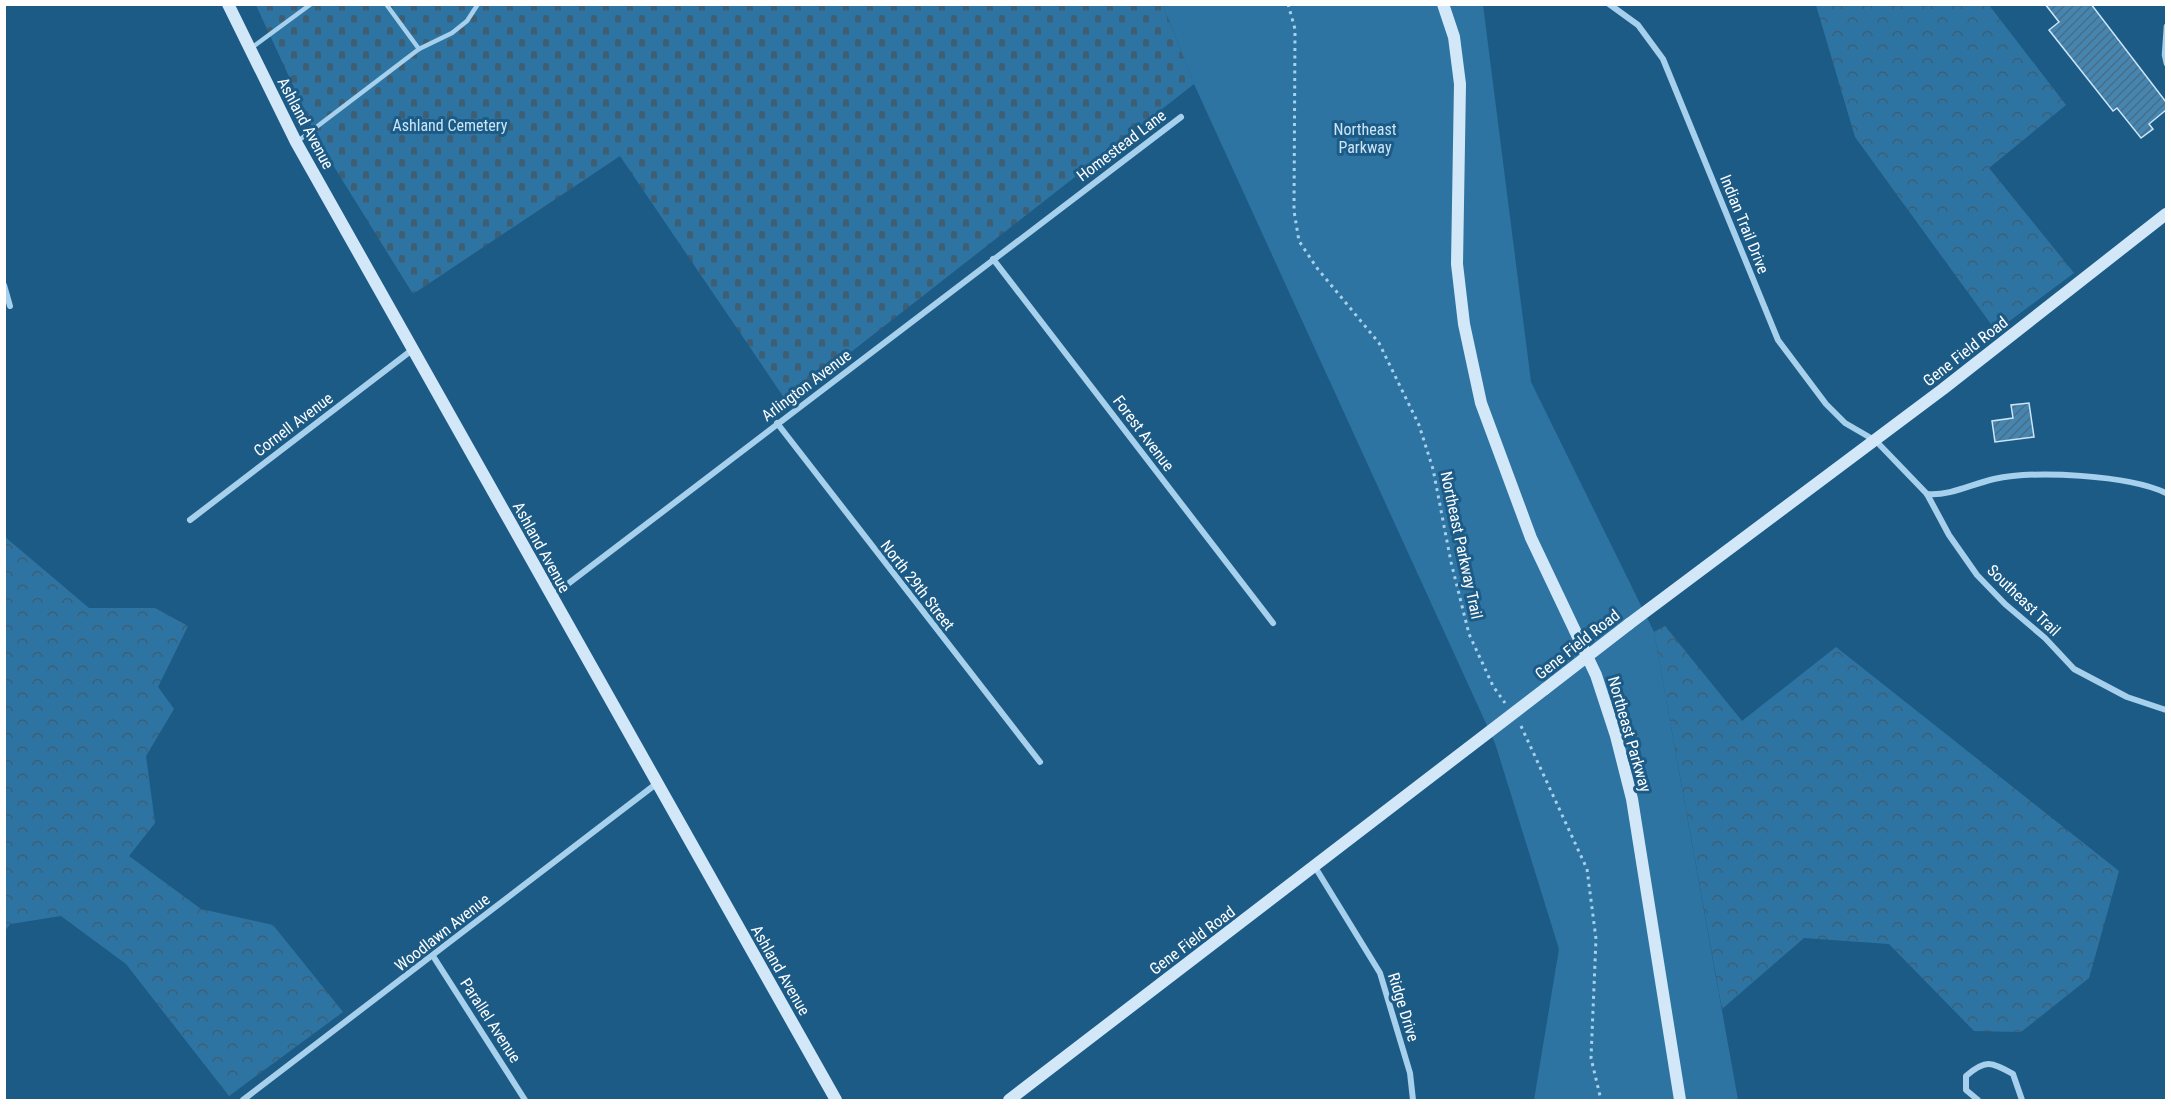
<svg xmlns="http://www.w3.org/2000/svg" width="2171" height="1105" font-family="'Roboto Condensed',sans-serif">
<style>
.forest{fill:url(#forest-crowns)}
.cemetery{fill:url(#cemetery-stones)}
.park{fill:#2e74a3}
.building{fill:url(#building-hatch);stroke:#cbe6f8;stroke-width:1.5}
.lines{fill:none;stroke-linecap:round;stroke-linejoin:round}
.path{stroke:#a6d0eb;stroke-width:3;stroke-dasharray:3 4.5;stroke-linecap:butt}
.lane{stroke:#a6d0eb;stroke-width:4.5}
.street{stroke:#a6d0eb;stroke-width:6}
.secondary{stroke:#d2e8f8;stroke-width:12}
.secondary-bridge{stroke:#d2e8f8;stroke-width:12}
.labels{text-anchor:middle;stroke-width:6;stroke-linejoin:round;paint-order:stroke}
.street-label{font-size:16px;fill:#fff;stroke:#1d5b87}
.park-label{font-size:16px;fill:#cbe6f8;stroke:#1d5b87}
</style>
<defs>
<pattern id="forest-crowns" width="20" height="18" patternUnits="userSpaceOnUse" patternTransform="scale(1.5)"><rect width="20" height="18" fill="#2e74a3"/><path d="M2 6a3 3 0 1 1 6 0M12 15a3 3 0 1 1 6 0" fill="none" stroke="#3e5e73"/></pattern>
<pattern id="cemetery-stones" width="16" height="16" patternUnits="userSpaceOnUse" patternTransform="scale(1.5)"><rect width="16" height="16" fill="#2e74a3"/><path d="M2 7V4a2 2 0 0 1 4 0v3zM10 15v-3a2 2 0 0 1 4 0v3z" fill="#3e5e73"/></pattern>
<pattern id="building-hatch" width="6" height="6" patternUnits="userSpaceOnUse" patternTransform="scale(1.5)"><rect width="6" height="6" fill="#4685af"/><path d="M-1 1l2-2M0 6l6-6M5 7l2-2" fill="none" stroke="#486e87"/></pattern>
</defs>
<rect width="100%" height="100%" fill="#1d5b87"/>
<!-- forest -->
<g class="forest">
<polygon points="1816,5 1989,5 2066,105 1989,168 2074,273 1996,331 1855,137"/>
<polygon points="5,537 89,608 155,608 188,626 158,687 174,709 146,756 155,823 129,856 201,909 273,925 343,1012 229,1096 126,964 61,916 10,924 5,931"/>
<polygon points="1665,626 1742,721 1836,647 2119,871 2089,978 2021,1032 1974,1031 1889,944 1804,938 1722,1009 1654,632"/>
</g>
<!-- cemetery -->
<polygon class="cemetery" points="256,5 1163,5 1194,84 787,402 620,156 413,294 320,144"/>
<!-- park -->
<polygon class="park" points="1163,5 1483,5 1531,382 1654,632 1738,1100 1534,1100 1559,949 1495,743 1194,84"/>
<!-- building -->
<g class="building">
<polygon points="2045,4 2091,4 2166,102 2166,110 2149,124 2153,129 2141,138 2117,108 2113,111 2049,30 2059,22"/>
<polygon points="2029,403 2034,437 1995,442 1992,421 2013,418 2011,405"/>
</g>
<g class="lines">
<!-- path -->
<g class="path">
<polyline points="1288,4 1295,29 1294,211 1299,241 1317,268 1379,343 1419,425 1433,469 1451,562 1469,634 1493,686 1505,703"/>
<polyline points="1521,726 1587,869 1596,939 1591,1058 1601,1100"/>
</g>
<!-- lane -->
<g class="lane">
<polyline points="386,4 419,49"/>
<polyline points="2166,26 2164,55 2166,64"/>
<polyline points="250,49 311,4"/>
<polyline points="298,141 419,49 452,33 467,21 478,4"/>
</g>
<!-- street -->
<g class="street">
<polyline points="1609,4 1638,25 1663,59 1778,340 1826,404 1845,423 1876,441 1927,494 1949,535 1977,575 2005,604 2045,638 2074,669 2127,697 2166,710"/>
<polyline points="993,259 1273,623"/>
<polyline points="4,285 10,306"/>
<polyline points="777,423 1040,762"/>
<path d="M1927,494c23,2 45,-10 67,-15 41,-9 134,-4 172,14"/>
<polyline points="190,520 412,350"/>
<polyline points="552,596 1181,117"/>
<polyline points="1315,867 1380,973 1410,1073 1413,1100"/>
<polyline points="433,956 525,1100"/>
<polyline points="243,1100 656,784"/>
<path d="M1978,1100l-12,-10v-14c20,-17 25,-14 47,-2l9,26"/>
</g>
<!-- secondary -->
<g class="secondary">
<polyline points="228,4 296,142 836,1100"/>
<polyline points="1443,4 1454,37 1460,84 1457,264 1464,324 1481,403 1531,538 1596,675 1616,736 1632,799 1680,1100"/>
<polyline points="1629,624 1943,389 2166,214"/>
<polyline points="1009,1100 1545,689"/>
</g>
<!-- secondary-bridge -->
<polyline class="secondary-bridge" points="1545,689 1629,624"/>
</g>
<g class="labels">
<!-- street labels -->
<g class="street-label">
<text transform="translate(306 123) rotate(62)" y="6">Ashland Avenue</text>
<text transform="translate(1121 145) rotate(-37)" y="6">Homestead Lane</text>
<text transform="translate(1745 224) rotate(68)" y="6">Indian Trail Drive</text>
<text transform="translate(1965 351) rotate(-38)" y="6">Gene Field Road</text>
<text transform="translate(806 385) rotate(-37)" y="6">Arlington Avenue</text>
<text transform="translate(293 424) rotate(-37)" y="6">Cornell Avenue</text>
<text transform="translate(1144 433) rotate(53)" y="6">Forest Avenue</text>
<text transform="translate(1462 545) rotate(78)" y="6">Northeast Parkway Trail</text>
<text transform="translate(542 547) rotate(61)" y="6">Ashland Avenue</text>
<text transform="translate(918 585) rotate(52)" y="6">North 29th Street</text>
<text transform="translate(2024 600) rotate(44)" y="6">Southeast Trail</text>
<text transform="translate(1577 644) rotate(-38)" y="6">Gene Field Road</text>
<text transform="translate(1630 734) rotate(74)" y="6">Northeast Parkway</text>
<text transform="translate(442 932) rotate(-38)" y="6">Woodlawn Avenue</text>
<text transform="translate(1192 940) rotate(-37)" y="6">Gene Field Road</text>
<text transform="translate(781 970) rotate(60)" y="6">Ashland Avenue</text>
<text transform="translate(1404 1007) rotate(73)" y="6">Ridge Drive</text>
<text transform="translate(491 1020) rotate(57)" y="6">Parallel Avenue</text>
</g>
<!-- park labels -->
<g class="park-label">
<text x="450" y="131">Ashland Cemetery</text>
<text x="1365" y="135">Northeast<tspan x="1365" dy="18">Parkway</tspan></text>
</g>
</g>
<!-- border -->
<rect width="2171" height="1105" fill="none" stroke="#ffffff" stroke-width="12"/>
</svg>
